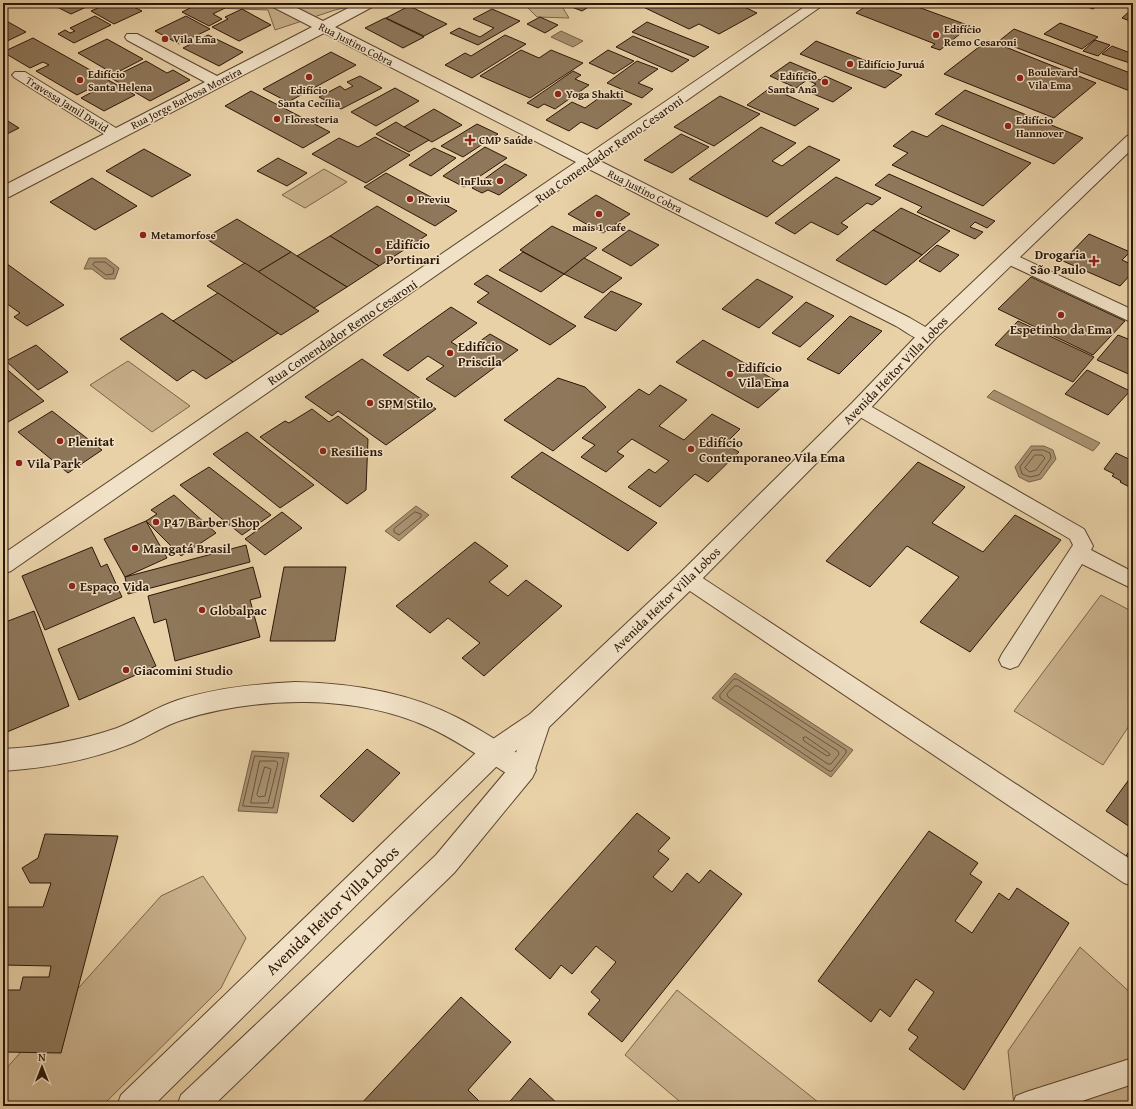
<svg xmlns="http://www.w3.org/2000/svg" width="1136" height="1109" font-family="'Gentium Book Plus',serif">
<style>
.green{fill:#c9b18c;stroke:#7a6449}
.water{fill:#a89170;stroke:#766046}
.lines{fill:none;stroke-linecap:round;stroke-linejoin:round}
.shore{stroke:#6a543b;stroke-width:1}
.building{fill:#8e775a;stroke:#2b1606}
.service-casing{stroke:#5a452e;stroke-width:2}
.minor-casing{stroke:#5a452e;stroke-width:2}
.tertiary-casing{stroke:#5a452e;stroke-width:2}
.service{fill:#f1e1c6;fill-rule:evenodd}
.minor{fill:#f1e1c6;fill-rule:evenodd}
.tertiary{fill:#f1e1c6;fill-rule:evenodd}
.poi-dot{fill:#8f2418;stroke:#f1e1c6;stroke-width:1.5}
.labels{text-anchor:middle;stroke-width:3;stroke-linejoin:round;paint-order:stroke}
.far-poi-label{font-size:11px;font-weight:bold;fill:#2b1606;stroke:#f1e1c6;text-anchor:start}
.far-street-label{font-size:11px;fill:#2b1606;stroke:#f1e1c6}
.street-label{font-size:13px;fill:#2b1606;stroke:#f1e1c6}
.poi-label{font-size:13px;font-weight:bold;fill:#2b1606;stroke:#f1e1c6;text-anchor:start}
.near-street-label{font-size:16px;fill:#2b1606;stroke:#f1e1c6}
</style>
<rect width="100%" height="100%" fill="#e9d1a7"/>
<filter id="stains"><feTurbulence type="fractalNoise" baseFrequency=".005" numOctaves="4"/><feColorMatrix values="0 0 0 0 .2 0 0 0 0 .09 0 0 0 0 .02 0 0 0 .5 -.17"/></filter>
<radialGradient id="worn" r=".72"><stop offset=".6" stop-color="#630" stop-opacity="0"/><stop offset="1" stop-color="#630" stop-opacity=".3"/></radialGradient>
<!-- green -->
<g class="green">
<polygon points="220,3 365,3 335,10 275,30 268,10 216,8"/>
<polygon points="523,3 560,3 569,18 537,17"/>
<polygon points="324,169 347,182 305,208 282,195"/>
<polygon points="128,361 190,406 152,432 90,385"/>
<polygon points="1101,595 1133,612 1133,720 1103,765 1014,711"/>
<polygon points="203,876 246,938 221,988 102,1106 3,1106 3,1072 161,896"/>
<polygon points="1080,947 1133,995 1133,1075 1130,1106 1014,1106 1008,1051"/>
<polygon points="677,990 818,1102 815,1106 685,1106 625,1055"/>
</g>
<!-- water -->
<g class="water">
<polygon points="561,31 583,41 573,47 551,37"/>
<polygon points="89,258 106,258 119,268 115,279 105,279 92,269 84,269"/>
<polygon points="994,390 1100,443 1093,451 987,397"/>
<polygon points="1031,446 1044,446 1053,450 1056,459 1041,479 1029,482 1019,477 1015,467"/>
<polygon points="416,506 429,515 399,541 385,531"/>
<polygon points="735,673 853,750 831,777 712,698"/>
<polygon points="252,751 289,753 277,813 238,811"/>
</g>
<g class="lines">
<!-- shore -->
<g class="shore">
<polygon points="95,262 105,262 114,269 113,274 106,275 93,265"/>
<polygon points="1033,450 1043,450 1050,453 1051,458 1039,475 1030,477 1022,474 1020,467"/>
<polygon points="1035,455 1042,455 1045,458 1036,470 1030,472 1025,468"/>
<polygon points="415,512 421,514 421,517 399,535 394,532 394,529"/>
<polygon points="734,679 737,679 846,750 846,753 832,771 829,771 720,698 720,695"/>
<polygon points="735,686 738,686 838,751 839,754 831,764 828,764 728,697 727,694"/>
<polygon points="806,737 829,753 830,755 827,756 804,741 803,738"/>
<polygon points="255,756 284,758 273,808 243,806"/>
<polygon points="260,761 276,761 278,763 268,803 251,803"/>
<polygon points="265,767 271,769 265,796 259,797 257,795"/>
</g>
</g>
<!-- building -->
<g class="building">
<polygon points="49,3 95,3 71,14"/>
<polygon points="109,3 126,3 142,11 114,24 91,11"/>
<polygon points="200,3 215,3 225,8 213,14 222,19 209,26 182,12"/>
<polygon points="570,3 595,3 582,11 569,6 572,4"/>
<polygon points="635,3 736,3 757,13 719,34 699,24 689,29"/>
<polygon points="870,3 907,3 970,26 940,50 931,47 935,44 856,13"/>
<polygon points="1077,3 1101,3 1093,9"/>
<polygon points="409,6 447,24 424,36 386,18"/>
<polygon points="1133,8 1133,22 1122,18"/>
<polygon points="242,9 271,25 239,41 212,27 228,19 225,17"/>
<polygon points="492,9 520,21 478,45 450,33 459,28 480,37 494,28 473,19"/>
<polygon points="95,16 111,25 74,43 58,34 65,30 70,33 75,31 70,28"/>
<polygon points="186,16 210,29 179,44 155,31"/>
<polygon points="540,17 558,25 545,33 527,24"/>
<polygon points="385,18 424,37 403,48 365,28"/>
<polygon points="3,19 26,32 3,43"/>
<polygon points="647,22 709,47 694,57 632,32"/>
<polygon points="1060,23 1098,37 1082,49 1044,34"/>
<polygon points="1014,29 1133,74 1133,88 1130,91 999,41"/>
<polygon points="208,35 243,52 219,66 183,48"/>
<polygon points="505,35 526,44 472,78 445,65 465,53 471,56"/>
<polygon points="633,36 689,60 672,72 616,47"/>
<polygon points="33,38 135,95 104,111 81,98 94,91 89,89 77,95 36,71 49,65 43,62 30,68 3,52"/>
<polygon points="107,39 143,59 114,74 78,53"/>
<polygon points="988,40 1038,60 1096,83 1054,118 944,74"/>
<polygon points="1095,40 1110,45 1098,56 1083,51"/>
<polygon points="816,41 902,75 885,88 800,54"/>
<polygon points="1112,46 1133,54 1133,64 1102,54"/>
<polygon points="521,50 539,58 551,50 583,63 530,98 480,76"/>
<polygon points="608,50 634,61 614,74 589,63"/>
<polygon points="331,52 356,65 288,102 263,89"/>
<polygon points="146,61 167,73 173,70 190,80 150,101 111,78"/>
<polygon points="637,61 658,69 638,83 653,89 642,98 607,83"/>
<polygon points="790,62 816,73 811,76 820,80 825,76 852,88 833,102 806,91 816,84 807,80 796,88 770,76"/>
<polygon points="573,71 581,75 575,79 589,85 555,109 544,104 538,108 527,103"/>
<polygon points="360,76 382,88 341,109 319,97 340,86 345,90 353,86 347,82"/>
<polygon points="395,88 419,101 376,126 351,112"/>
<polygon points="770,88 819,109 795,126 747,105"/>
<polygon points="965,90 1083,138 1054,164 935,114"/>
<polygon points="251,91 330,132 303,148 225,106"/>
<polygon points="606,93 632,104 597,129 581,122 569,131 546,120 572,102 585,108"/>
<polygon points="720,96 760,114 714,146 674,127"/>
<polygon points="434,109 462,125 432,142 404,127"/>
<polygon points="3,118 19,128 3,136"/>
<polygon points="396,122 404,127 429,140 409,152 376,134"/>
<polygon points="477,124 498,134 463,157 441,146"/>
<polygon points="942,125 1031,163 983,206 892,165 908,153 893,146 912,131 927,137"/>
<polygon points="761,127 796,143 772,161 782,166 809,146 840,160 767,217 689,179"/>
<polygon points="681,134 709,147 672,173 644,160"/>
<polygon points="375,137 410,155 366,183 312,154 339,138 358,147"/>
<polygon points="485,147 507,158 464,187 443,176"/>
<polygon points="434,148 456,158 431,176 409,165"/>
<polygon points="144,149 191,175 152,197 106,171"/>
<polygon points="278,158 307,173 287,186 257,171"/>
<polygon points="505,164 527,175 499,195 488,190 482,193 472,188"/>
<polygon points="386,173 457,211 435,226 364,187"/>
<polygon points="889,174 995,221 987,228 975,222 970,227 983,232 975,239 917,212 922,207 875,185"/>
<polygon points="836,177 881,198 872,205 867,203 841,223 848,227 838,235 811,222 795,234 775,223"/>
<polygon points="92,178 137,206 95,230 50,202"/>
<polygon points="596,195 630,214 603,233 568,214"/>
<polygon points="377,206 427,235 379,266 330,236"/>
<polygon points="901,208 950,231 922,255 873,230"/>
<polygon points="237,219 291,252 258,272 205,238"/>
<polygon points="552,226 597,248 564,274 520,250"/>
<polygon points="629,230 659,245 631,266 602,250"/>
<polygon points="873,230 922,255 886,285 836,260"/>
<polygon points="1089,234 1130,252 1122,260 1133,265 1133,272 1120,286 1063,261"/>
<polygon points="330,236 379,266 347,287 297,256"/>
<polygon points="937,245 959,255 940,272 919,261"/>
<polygon points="291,252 297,256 347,287 314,308 258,272"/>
<polygon points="523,252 564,274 541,292 499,270"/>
<polygon points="584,258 622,278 603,293 564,274"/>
<polygon points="3,261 64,305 27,326 14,317 20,313 3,301"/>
<polygon points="245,263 314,308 319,311 281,335 207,286"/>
<polygon points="487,275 576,326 550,345 477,302 489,293 474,284"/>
<polygon points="1031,277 1125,321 1093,355 998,309"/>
<polygon points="757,279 793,297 759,328 722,309"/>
<polygon points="611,291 642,304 616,331 584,317"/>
<polygon points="218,293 278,333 233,362 173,321"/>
<polygon points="806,302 834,316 800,347 772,333"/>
<polygon points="451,307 477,323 451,342 466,351 490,334 518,350 455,397 426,379 444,366 428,356 408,371 383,355"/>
<polygon points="162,313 173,321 233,362 206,379 193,370 177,381 120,339"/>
<polygon points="850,316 882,331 839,374 807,359"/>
<polygon points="1018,321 1094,357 1073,382 995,345"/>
<polygon points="1118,335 1133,341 1133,376 1097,360"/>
<polygon points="703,340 784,385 758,408 676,362"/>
<polygon points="36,345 68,372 38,390 6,361"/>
<polygon points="362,359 436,409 386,445 338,411 332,416 305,397"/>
<polygon points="3,366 44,401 3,425"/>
<polygon points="1087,370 1130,391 1108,415 1065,394"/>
<polygon points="558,378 585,387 606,407 553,451 504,420"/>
<polygon points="660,385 687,400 659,426 684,440 712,414 740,429 725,444 739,452 708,482 695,474 660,507 628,487 649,469 655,473 669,461 632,439 617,452 624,456 606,472 581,457 595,445 582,438 639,389 649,395"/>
<polygon points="312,409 329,422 338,416 368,439 366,490 347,504 260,437 285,421 289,423"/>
<polygon points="52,411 102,450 68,473 18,432"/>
<polygon points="247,432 314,485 280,508 213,454"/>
<polygon points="542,452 657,523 628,551 511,477"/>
<polygon points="1116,453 1133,461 1133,489 1120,482 1121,481 1112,476 1114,474 1104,469"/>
<polygon points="918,462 965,487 932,523 983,552 1015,515 1061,540 970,652 920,622 959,577 907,546 870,587 826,561"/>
<polygon points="209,467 271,515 242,535 180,485"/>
<polygon points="174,495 216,533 181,556 146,521 157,514 151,510"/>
<polygon points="282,512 302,528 265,555 245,539"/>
<polygon points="146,521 167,558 125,577 104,539"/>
<polygon points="475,542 508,566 489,582 508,596 526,580 562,606 484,676 462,658 480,643 448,618 430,633 396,606"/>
<polygon points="246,545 250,562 128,594 125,577"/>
<polygon points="92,547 101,567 107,564 122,597 45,630 22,576"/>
<polygon points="253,567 261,597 250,600 260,637 175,661 166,619 154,623 148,596"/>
<polygon points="284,567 346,567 335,641 270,641"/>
<polygon points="34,611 69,706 7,732 3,720 3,623"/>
<polygon points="134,617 156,666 79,700 58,649"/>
<polygon points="367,749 400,773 353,822 320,796"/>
<polygon points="1133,774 1133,829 1106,811"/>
<polygon points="637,813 670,838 658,851 669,859 653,877 672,892 687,873 699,883 710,870 742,894 622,1042 588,1014 600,1000 591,992 616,962 596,946 572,974 561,965 550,979 515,949"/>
<polygon points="929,831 978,863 970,874 982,882 955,921 972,933 999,893 1009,900 1017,888 1069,923 964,1090 909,1049 918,1037 908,1030 934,992 916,979 890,1017 880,1009 871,1022 818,981"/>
<polygon points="45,834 118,836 61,1053 3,1052 3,990 20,990 23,977 49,977 51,966 3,965 3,907 43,907 51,883 30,883 22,868 38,858"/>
<polygon points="1133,845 1133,860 1126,856"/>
<polygon points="461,997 511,1042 468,1090 484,1106 359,1106"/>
<polygon points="530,1078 560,1106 506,1106"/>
</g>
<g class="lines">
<!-- service casing -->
<g class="service-casing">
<g id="service">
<polygon points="859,402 865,403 1084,529 1093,546 1091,550 1133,572 1133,589 1082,564 1018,666 1010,669 1002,666 999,660 1002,654 1073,545 1070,539 853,413 850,408 853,403"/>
<polygon points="688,571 695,573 1133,861 1133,886 1124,883 681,585 678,579 681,573"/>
<polygon points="1133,1058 1133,1084 1067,1106 1012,1106 1016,1096 1026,1092"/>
</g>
</g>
<!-- minor casing -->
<g class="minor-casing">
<g id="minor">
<path d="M269,3h18l36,18 35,-18h18l-2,3 -39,21 252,128 223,-152h16l-226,158 310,157 24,14 2,4 -2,4c-14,4 -26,-7 -38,-14l-307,-157 -578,402 -8,3v-20l573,-392 -252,-129 -315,164 -6,1v-12l101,-52 -89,-56 -3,-3 3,-3h10l91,56 89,-46 -78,-42 -2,-3 2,-3h10l80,42 95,-49 -41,-21z"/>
<polygon points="1009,252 1133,310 1133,323 1003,262 1000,258 1003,254"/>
<path d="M295,682c56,1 113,10 163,36 26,13 49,30 74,44l4,8 -4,8 -9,3 -9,-3c-28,-17 -55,-37 -86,-51 -73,-33 -171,-31 -246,-7 -17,5 -33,16 -49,23 -42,17 -85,25 -130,28v-22c38,-2 77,-8 114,-21 21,-8 39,-21 61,-28 38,-12 78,-16 117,-18z"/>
</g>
</g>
<!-- tertiary casing -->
<g class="tertiary-casing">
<polygon id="tertiary" points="1133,134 1133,148 934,340 866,413 696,585 549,727 532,778 454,873 213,1106 177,1106 181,1095 436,855 512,764 517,750 502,761 153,1106 117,1106 121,1095 484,745 530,714 680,573 852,403 920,332 1127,136"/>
</g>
<!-- service -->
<use href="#service" class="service"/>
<!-- minor -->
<use href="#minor" class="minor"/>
<!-- tertiary -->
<use href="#tertiary" class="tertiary"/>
</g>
<!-- markers -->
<g class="poi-dot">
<circle cx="936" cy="35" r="4"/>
<circle cx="165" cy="39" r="4"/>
<circle cx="850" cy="64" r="4"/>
<circle cx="309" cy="77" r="4"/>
<circle cx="1020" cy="78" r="4"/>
<circle cx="80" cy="80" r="4"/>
<circle cx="825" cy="82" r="4"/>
<circle cx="558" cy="94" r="4"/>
<circle cx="277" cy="119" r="4"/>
<circle cx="1008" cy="126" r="4"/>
<path d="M468 134h4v4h4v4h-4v4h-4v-4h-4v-4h4z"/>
<circle cx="500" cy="181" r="4"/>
<circle cx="410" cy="199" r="4"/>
<circle cx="599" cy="214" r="4"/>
<circle cx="143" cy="235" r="4"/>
<circle cx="378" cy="251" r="4"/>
<path d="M1092 255h4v4h4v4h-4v4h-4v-4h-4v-4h4z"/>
<circle cx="1061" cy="315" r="4"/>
<circle cx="450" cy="353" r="4"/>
<circle cx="730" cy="374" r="4"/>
<circle cx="370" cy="403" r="4"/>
<circle cx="60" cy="441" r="4"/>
<circle cx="691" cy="449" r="4"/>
<circle cx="323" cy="451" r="4"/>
<circle cx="19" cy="463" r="4"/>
<circle cx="156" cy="522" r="4"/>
<circle cx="135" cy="548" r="4"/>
<circle cx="72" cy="586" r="4"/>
<circle cx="202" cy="610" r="4"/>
<circle cx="126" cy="670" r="4"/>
</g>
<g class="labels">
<!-- far-poi labels -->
<g class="far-poi-label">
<text x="944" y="33">Edifício<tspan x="944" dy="13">Remo Cesaroni</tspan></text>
<text x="173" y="43">Vila Ema</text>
<text x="858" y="68">Edifício Juruá</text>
<text x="1028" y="76">Boulevard<tspan x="1028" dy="13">Vila Ema</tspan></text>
<text x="88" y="78">Edifício<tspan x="88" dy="13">Santa Helena</tspan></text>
<text x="817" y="80" text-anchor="end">Edifício<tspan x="817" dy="13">Santa Ana</tspan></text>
<text x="309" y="94" text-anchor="middle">Edifício<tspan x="309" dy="13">Santa Cecília</tspan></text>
<text x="566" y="98">Yoga Shakti</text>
<text x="285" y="123">Floresteria</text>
<text x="1016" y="124">Edifício<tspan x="1016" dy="13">Hannover</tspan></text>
<text x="479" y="144">CMP Saúde</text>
<text x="492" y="185" text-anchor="end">InFlux</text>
<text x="418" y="203">Previu</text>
<text x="599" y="231" text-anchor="middle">mais 1 cafe</text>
<text x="151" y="239">Metamorfose</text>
</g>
<!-- far-street labels -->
<g class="far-street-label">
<text transform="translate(356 44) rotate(27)" y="4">Rua Justino Cobra</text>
<text transform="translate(186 98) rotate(-27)" y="4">Rua Jorge Barbosa Moreira</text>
<text transform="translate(67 104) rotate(32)" y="4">Travessa Jamil David</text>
<text transform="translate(645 191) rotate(27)" y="4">Rua Justino Cobra</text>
</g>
<!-- street labels -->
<g class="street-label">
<text transform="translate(609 149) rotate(-35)" y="5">Rua Comendador Remo Cesaroni</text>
<text transform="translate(342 332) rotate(-34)" y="5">Rua Comendador Remo Cesaroni</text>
<text transform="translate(895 370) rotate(-46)" y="5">Avenida Heitor Villa Lobos</text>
<text transform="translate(666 599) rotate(-44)" y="5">Avenida Heitor Villa Lobos</text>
</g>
<!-- poi labels -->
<g class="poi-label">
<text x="386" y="249">Edifício<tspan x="386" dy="15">Portinari</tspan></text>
<text x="1086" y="259" text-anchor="end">Drogaria<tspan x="1086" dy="15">São Paulo</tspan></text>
<text x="1061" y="334" text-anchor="middle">Espetinho da Ema</text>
<text x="458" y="351">Edifício<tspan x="458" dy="15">Priscila</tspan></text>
<text x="738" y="372">Edifício<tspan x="738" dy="15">Vila Ema</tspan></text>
<text x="378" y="408">SPM Stilo</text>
<text x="68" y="446">Plenitat</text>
<text x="699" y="447">Edifício<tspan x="699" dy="15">Contemporaneo Vila Ema</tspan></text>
<text x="331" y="456">Resiliens</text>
<text x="27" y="468">Vila Park</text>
<text x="164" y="527">P47 Barber Shop</text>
<text x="143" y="553">Mangatá Brasil</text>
<text x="80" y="591">Espaço Vida</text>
<text x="210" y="615">Globalpac</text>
<text x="134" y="675">Giacomini Studio</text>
</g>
<!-- near-street labels -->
<g class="near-street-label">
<text transform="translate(332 910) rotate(-44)" y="6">Avenida Heitor Villa Lobos</text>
</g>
</g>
<!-- margin -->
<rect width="1136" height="1109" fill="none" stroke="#e9d1a7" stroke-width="16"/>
<rect x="4" y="4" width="1128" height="1101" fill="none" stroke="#2b1606" stroke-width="2"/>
<rect x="8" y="8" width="1120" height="1093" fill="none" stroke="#2b1606"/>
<!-- north arrow -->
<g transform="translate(42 1067)" stroke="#f1e1c6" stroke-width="3" paint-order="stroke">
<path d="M0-3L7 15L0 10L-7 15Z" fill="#2b1606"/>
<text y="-6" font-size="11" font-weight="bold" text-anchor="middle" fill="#2b1606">N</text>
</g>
<rect width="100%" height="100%" filter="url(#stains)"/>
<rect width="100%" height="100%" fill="url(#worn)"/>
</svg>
